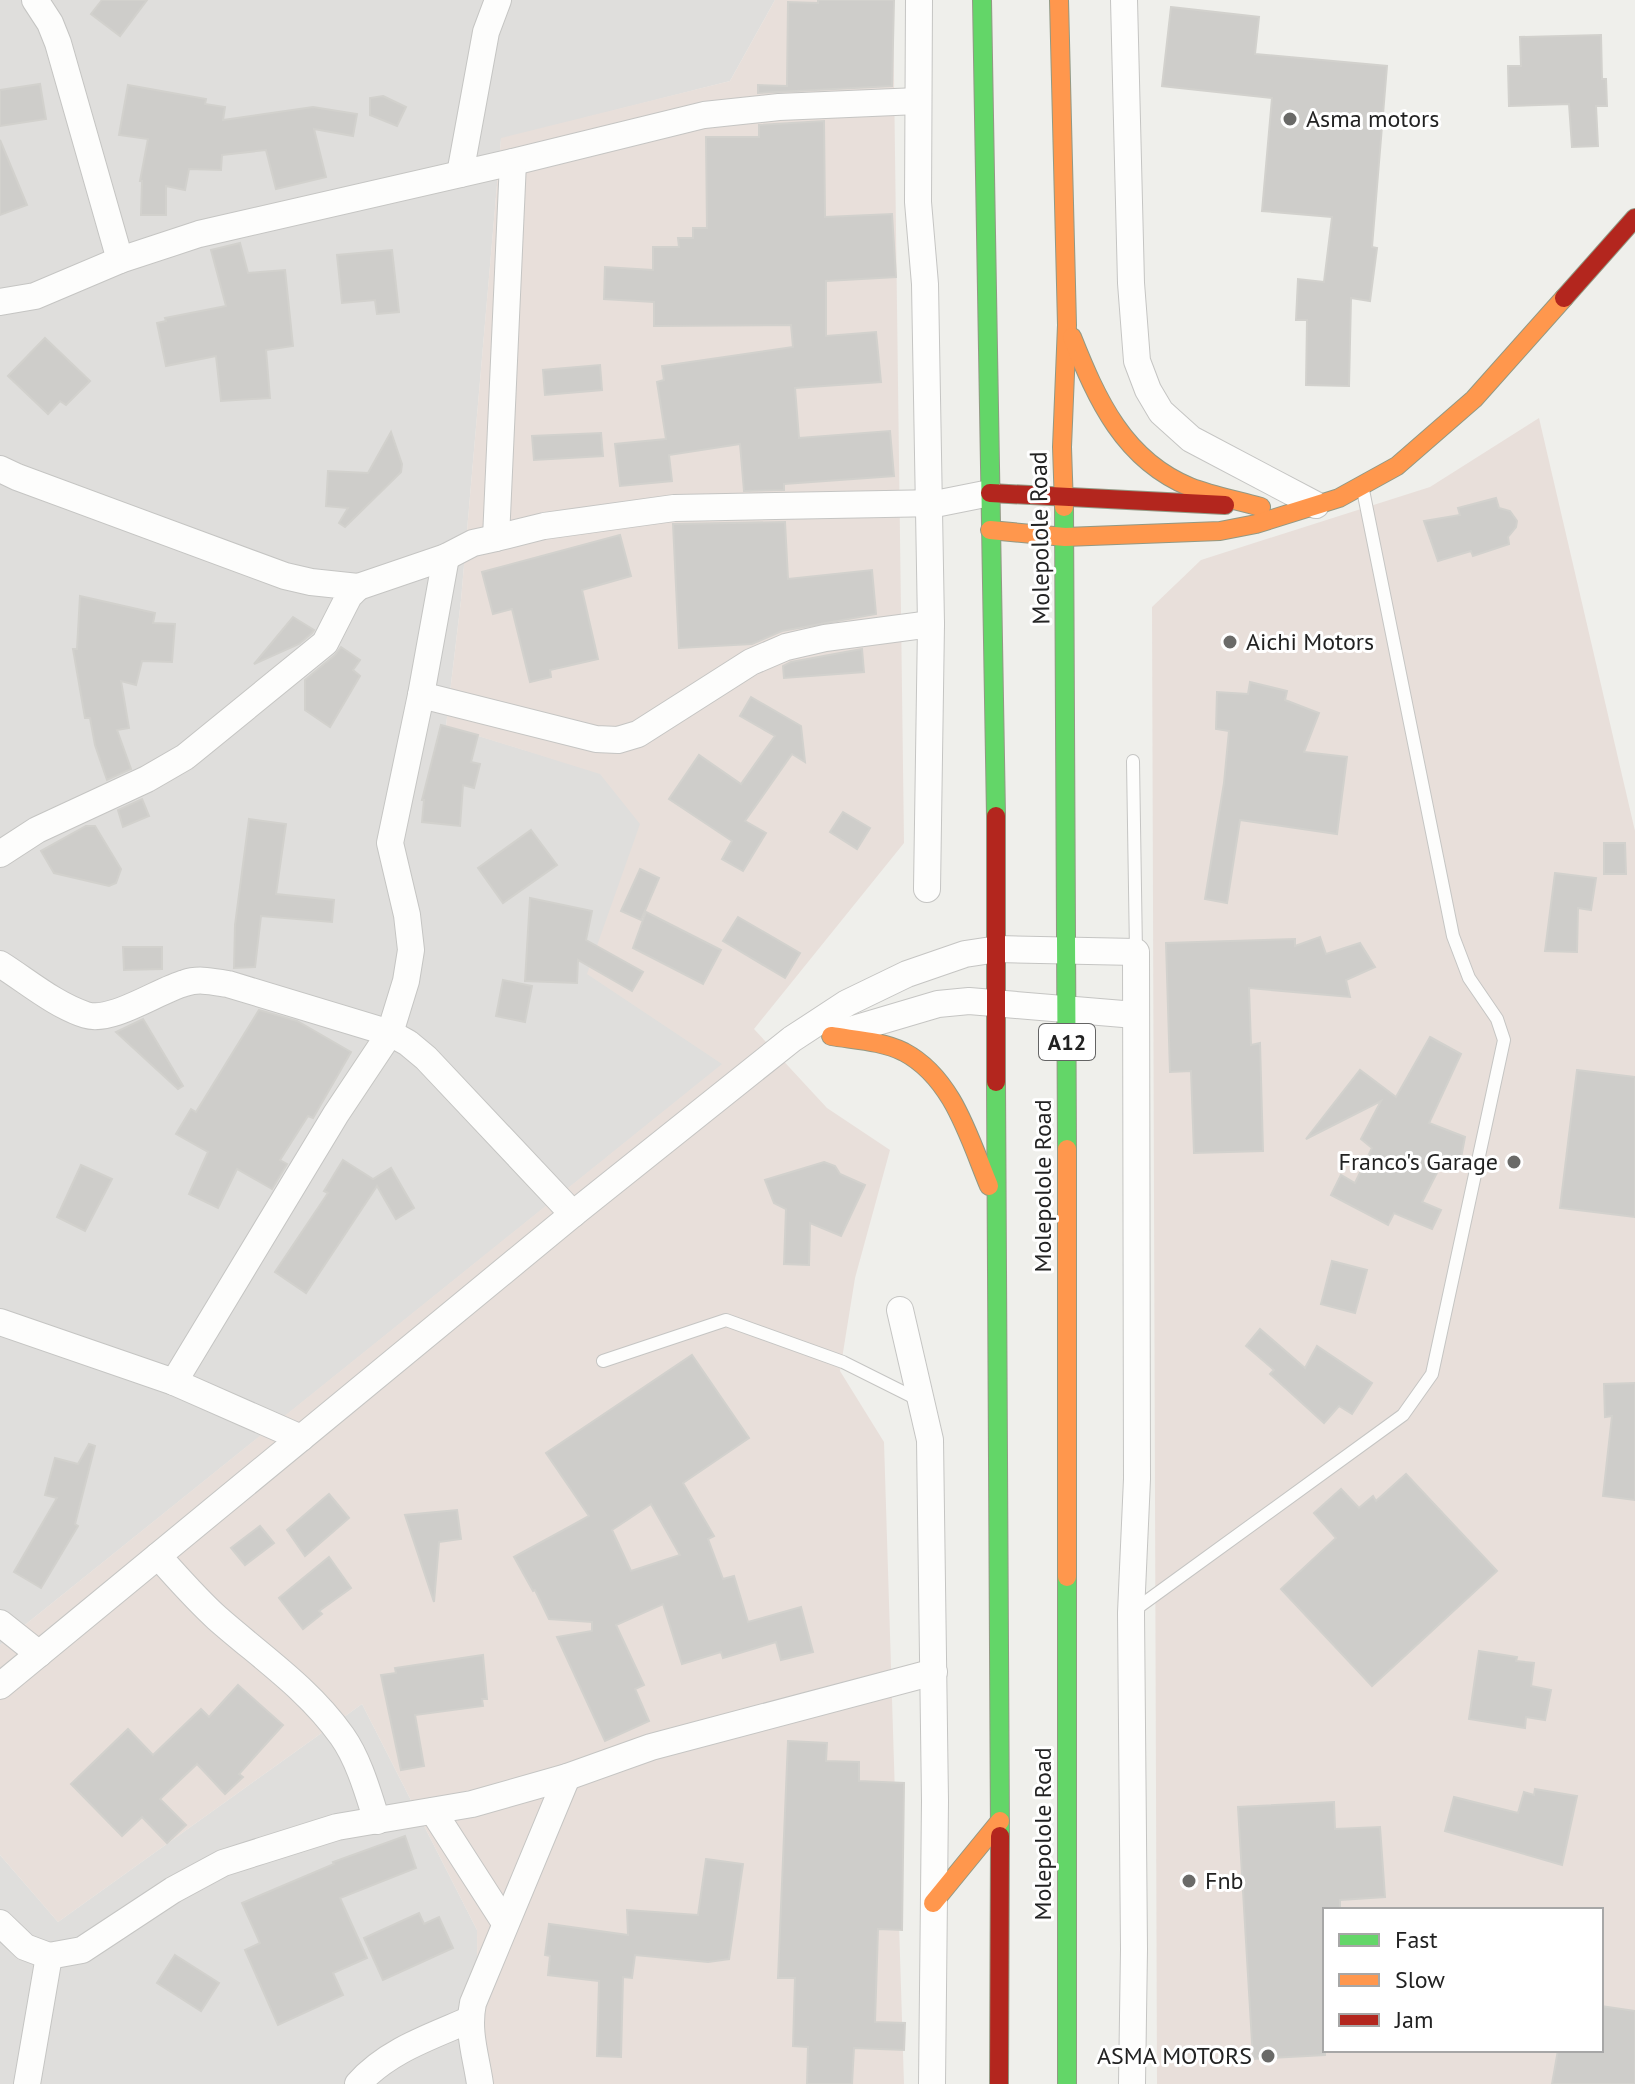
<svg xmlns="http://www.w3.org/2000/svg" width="1635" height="2084" font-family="'PT Sans',sans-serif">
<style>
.residential{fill:#dfdedc}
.commercial{fill:#e8dfda;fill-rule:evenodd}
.building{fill:#cecdca;stroke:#d2d1cd;stroke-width:2;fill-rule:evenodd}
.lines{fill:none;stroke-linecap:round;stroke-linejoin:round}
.lane-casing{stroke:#c5c5c3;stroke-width:14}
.street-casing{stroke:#c5c5c3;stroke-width:28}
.fast-casing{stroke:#929984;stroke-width:20}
.slow-casing{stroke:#929984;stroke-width:20}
.jam-casing{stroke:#929984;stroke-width:20}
.lane{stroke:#fdfdfc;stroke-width:12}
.street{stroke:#fdfdfc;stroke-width:26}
.fast{stroke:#63d668;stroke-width:18}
.slow{stroke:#ff974d;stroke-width:18}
.jam{stroke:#b3261e;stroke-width:18}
.poi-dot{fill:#6a6a68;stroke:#fff;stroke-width:3}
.labels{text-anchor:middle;stroke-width:6;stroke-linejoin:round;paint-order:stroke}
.shield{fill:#fff;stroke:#646464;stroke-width:2}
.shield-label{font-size:22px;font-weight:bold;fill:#222}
.poi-label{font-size:24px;fill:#222;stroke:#fff;text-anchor:start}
.street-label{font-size:24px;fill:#222;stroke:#fff}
</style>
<rect width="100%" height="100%" fill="#efefeb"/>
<!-- residential -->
<g class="residential">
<polygon points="0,0 775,0 730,81 501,139 461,600 446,726 600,773 641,824 588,974 723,1064 0,1645"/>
<polygon points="362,1704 477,1930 478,2084 0,2084 0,1855 58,1922"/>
</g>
<!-- commercial -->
<g class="commercial">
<polygon points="775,0 893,0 904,843 754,1029 827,1108 890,1150 855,1278 840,1371 884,1442 904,2084 478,2084 477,1930 362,1704 58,1922 0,1855 0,1645 722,1064 587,974 640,824 600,774 446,726 461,600 501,138 730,81"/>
<path d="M1539,418l96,413v1253h-478l-5,-1477 49,-47 229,-73zM1325,1910h276v140h-276z"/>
</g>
<!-- building -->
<g class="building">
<polygon points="102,0 147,0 120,36 91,14"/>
<polygon points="818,0 894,0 892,86 758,93 758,85 787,86 788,2 818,3"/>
<polygon points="1171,7 1259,17 1255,54 1387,66 1372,247 1377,248 1370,301 1351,298 1349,386 1306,385 1307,320 1296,320 1298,279 1324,282 1332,217 1262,211 1272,98 1162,86"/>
<polygon points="1601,35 1602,79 1606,79 1607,106 1596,106 1598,146 1572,147 1569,104 1509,106 1508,66 1521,66 1520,37"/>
<polygon points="40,84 46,119 0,126 0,90"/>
<polygon points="128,85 206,99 205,104 225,107 223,120 313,107 357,114 353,136 314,129 326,177 276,189 266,150 222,155 221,170 189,169 185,190 166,186 166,215 141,215 142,181 140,181 148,139 119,135"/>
<polygon points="383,96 406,107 397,126 370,115 370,98"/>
<polygon points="824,121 825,217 892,214 896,277 826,281 826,336 876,332 881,382 795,388 799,438 890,431 894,476 784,484 784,490 744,491 740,444 669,455 672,481 620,486 615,444 666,439 657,382 664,380 662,366 793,347 791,325 654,326 654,302 604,299 605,267 653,270 653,247 679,247 678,238 693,238 693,228 707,228 706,137 759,137 759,125"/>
<polygon points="0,140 27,205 0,215"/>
<polygon points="240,243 248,273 285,270 293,346 266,350 270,398 221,401 216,356 166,366 157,323 166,321 165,318 226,306 211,250"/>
<polygon points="392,250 399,312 377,314 375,300 342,303 337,255"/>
<polygon points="45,338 90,381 66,405 60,401 48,414 8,376"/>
<polygon points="600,365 602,390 545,395 543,370"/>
<polygon points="391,432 402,464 401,472 345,527 339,523 348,508 326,506 328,471 368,473"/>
<polygon points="601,433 603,456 534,460 532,436"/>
<polygon points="1496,498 1499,508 1510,511 1517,521 1516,527 1508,537 1509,544 1473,556 1471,551 1438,561 1424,521 1460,515 1458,508"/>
<polygon points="785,522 788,579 872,570 876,614 782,631 752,644 679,648 673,524"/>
<polygon points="620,535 631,576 582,590 598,659 550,670 551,677 530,682 512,609 493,614 482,572"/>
<polygon points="80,596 155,613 153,623 175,624 172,662 142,661 136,685 121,681 129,728 117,730 131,769 107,780 95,745 90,718 85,718 73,649 77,649"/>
<polygon points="293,617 314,630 312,633 299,644 254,664"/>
<polygon points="341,647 360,660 353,670 360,676 330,727 305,710 305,680 335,655"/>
<polygon points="862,649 864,672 784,678 783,666 791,662"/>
<polygon points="1250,682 1287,691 1285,700 1319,713 1304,752 1347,757 1337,834 1240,820 1227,903 1205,899 1224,783 1229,731 1216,729 1217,692 1248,694"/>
<polygon points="751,697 801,726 805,762 792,754 745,821 766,833 743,871 722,859 732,841 669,799 699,755 741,784 775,736 740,716"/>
<polygon points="441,725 478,735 471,762 480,764 474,788 463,785 460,826 422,822 424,800 422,800"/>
<polygon points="142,799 149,816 123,827 118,810"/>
<polygon points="843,812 870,828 857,849 830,832"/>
<polygon points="249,819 286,824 276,894 334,900 332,922 261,916 255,967 234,968 235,925"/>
<polygon points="86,826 95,826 121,869 116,883 109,886 54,873 41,851"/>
<polygon points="531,830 557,865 503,903 478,868"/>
<polygon points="1604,843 1625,843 1626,874 1604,874"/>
<polygon points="640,869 659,878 641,920 621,911"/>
<polygon points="1555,873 1596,878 1591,910 1578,908 1577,952 1545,951"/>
<polygon points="530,898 592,911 586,940 643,972 632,991 578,960 577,983 525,981"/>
<polygon points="646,912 721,950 703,984 633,948"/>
<polygon points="738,917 800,953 785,978 723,941"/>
<polygon points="1320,937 1326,954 1360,943 1375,967 1346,980 1350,997 1249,988 1251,1045 1260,1043 1263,1151 1194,1153 1191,1071 1170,1072 1166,943 1295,939 1295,946"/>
<polygon points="123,947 162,947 162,969 124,970"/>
<polygon points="503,980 532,986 525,1022 496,1016"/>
<polygon points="259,1010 297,1021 351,1052 313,1118 308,1116 280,1160 287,1164 272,1189 237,1169 218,1208 189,1194 208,1152 176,1134 191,1109 196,1112"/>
<polygon points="143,1019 183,1086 178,1089 116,1032"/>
<polygon points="1430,1037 1461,1054 1429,1123 1465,1137 1461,1158 1446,1155 1422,1202 1441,1210 1432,1229 1394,1213 1388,1225 1331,1195 1341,1175 1355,1183 1372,1148 1361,1139 1381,1101 1306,1139 1360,1070 1396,1097"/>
<polygon points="1577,1070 1635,1077 1635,1217 1560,1208"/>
<polygon points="343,1160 373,1179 391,1168 414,1208 396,1219 377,1186 306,1293 275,1272 328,1193 324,1191"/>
<polygon points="824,1162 835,1166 840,1174 865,1185 841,1236 810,1223 809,1265 784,1264 786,1209 774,1203 765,1180"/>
<polygon points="81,1165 112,1179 85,1231 57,1217"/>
<polygon points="1332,1261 1367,1270 1355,1313 1321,1304"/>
<polygon points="1260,1329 1305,1368 1317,1346 1372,1383 1352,1414 1339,1406 1324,1423 1270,1374 1274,1370 1246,1346"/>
<path d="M692,1355l57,83 -66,45 31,53 -6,3 15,40 11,-3 14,46 53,-15 12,45 -32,8 -5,-18 -53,16 -2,-6 -39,12 -19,-60 -47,21 28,60 -9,4 14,32 -44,20 -48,-104 35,-6v-9l-43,-3 -14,-29 -2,1 -19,-34 75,-41 -43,-63zM651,1504l29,51 -49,16 -19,-41z"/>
<polygon points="1635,1383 1635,1500 1603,1496 1612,1416 1605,1417 1604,1384"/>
<polygon points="89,1444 95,1446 75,1524 78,1526 41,1588 14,1572 57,1498 45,1495 55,1458 78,1464"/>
<polygon points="1406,1474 1497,1571 1372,1686 1281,1589 1336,1538 1314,1513 1341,1489 1359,1508 1373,1496 1376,1501"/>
<polygon points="329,1494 349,1518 305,1556 287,1530"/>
<polygon points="457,1510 461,1539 439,1542 434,1602 405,1515"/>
<polygon points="260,1526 274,1543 245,1565 231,1548"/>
<polygon points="329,1557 351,1588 319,1611 322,1614 303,1629 279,1598"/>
<polygon points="1479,1651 1517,1657 1516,1661 1534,1663 1531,1686 1551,1690 1545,1720 1526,1717 1525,1728 1469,1719"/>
<polygon points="483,1655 487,1699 482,1699 483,1706 415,1715 424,1766 401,1770 381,1675 396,1673 395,1668"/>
<polygon points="238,1685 283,1725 239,1774 243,1777 225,1794 197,1764 160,1799 186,1825 167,1843 142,1817 122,1836 71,1784 128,1729 153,1755 201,1709 209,1717"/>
<polygon points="788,1741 827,1743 826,1761 859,1762 859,1781 904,1783 902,1930 878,1929 875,2022 905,2023 904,2050 854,2048 852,2084 807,2084 808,2047 793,2046 795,1978 778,1978"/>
<polygon points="1535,1789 1577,1796 1562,1865 1445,1831 1454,1797 1518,1813 1524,1792 1534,1795"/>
<polygon points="1334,1802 1335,1829 1380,1827 1385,1897 1340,1900 1340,1910 1325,1910 1325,2055 1253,2059 1238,1807"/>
<polygon points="405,1836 416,1868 340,1898 367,1958 333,1973 343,1995 278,2025 245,1950 260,1943 242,1903 334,1864 333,1862"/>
<polygon points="706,1859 743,1864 729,1959 708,1962 635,1955 632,1978 623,1977 621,2057 597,2056 599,1981 548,1975 550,1956 545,1955 549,1924 628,1935 627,1910 698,1915"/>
<polygon points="419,1913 424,1924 439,1917 453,1948 383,1980 364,1938"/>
<polygon points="175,1955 219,1983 201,2011 157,1983"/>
<polygon points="1601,2006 1635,2011 1635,2084 1552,2084 1558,2050 1601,2050"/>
</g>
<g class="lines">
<!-- lane casing -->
<g class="lane-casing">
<g id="lane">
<polyline points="1133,761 1136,952"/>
<polyline points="603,1361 726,1320 843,1362 919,1400"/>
<polyline points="1133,1611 1403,1415 1432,1374 1504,1040 1497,1019 1469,978 1453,936 1363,490"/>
</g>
</g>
<!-- street casing -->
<g class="street-casing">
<g id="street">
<polyline points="35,0 50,23 58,43 120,260"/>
<polyline points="919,0 918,202 925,284 931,624 927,889"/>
<polyline points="1124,0 1131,283 1137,361 1148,390 1161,412 1191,439 1316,505"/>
<polyline points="460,174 486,32 498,0"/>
<polyline points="0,302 35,296 120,260 199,234 513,162 704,115 779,107 918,101"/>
<polyline points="0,469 17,477 285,576 311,582 358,587 349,596 325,643 185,757 147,779 37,830 0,854"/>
<polyline points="496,538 513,162"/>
<polyline points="358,587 446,557 473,543 496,538 544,526 674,508 940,503 990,493"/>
<polyline points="421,695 596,739 618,740 638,734 751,662 786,647 825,638 931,624"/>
<path d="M0,964c27,17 55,41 86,51 26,8 73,-25 99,-32 14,-5 29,-1 43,1l162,49 18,10 18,15 147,156"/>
<polyline points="840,1033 938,1004 969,1001 1135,1015"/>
<polyline points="900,1310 930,1440 935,1801 932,2084"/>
<polyline points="0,1322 174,1382 301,1438"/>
<polyline points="174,1382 336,1114 390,1033 406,981 411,950 407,915 390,843 421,695 446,557"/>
<path d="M158,1556c19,21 38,43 59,62 43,38 91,70 125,118 17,24 26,57 35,85"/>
<polyline points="0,1623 39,1654"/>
<polyline points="0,1686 573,1214 792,1039 847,1003 907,974 965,954 998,949 1136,952 1137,1479 1131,1613 1134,1949 1132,2084"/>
<polyline points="433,1811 505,1923"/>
<polyline points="0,1923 25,1947 49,1956 82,1950 173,1890 223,1863 264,1850 337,1827 472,1804 567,1777 651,1747 934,1672"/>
<polyline points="27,2084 49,1956"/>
<path d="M358,2084c29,-33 72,-47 111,-64"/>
<path d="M480,2084c-4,-28 -13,-53 -7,-81l94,-226"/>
</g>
</g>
<!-- fast casing -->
<g class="fast-casing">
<g id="fast">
<polyline points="982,0 996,816"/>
<polyline points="1064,507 1067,1149"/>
<polyline points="996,1082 1000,1836"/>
<polyline points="1067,1577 1067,2084"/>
</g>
</g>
<!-- slow casing -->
<g class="slow-casing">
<g id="slow">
<polyline points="1059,0 1067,325 1062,447 1064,507"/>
<path d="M1072,337c25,63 52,123 118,150 23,9 47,13 71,20"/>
<polyline points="990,530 1065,537 1220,531 1256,524 1339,498 1397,466 1474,399 1564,298"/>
<path d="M831,1036c24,4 51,5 73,16 49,26 65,86 85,134"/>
<polyline points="1067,1149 1067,1577"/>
<polyline points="933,1903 1000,1821"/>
</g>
</g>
<!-- jam casing -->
<g class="jam-casing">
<g id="jam">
<polyline points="1564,298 1635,218"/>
<polyline points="990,493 1225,505"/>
<polyline points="996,816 996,1082"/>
<polyline points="999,2084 1000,1836"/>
</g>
</g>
<!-- lane -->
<use href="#lane" class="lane"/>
<!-- street -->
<use href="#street" class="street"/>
<!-- fast -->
<use href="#fast" class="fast"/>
<!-- slow -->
<use href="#slow" class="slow"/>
<!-- jam -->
<use href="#jam" class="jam"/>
</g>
<!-- markers -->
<g class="poi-dot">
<circle cx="1290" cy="119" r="8"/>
<circle cx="1230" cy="642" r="8"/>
<circle cx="1514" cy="1162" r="8"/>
<circle cx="1189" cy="1881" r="8"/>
<circle cx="1268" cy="2056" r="8"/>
</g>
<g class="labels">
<!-- shield labels -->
<rect class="shield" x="1039" y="1024" width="56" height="36" rx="6"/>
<g class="shield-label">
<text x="1067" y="1050">A12</text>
</g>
<!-- poi labels -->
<g class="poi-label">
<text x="1306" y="127">Asma motors</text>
<text x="1246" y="650">Aichi Motors</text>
<text x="1498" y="1170" text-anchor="end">Franco's Garage</text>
<text x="1205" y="1889">Fnb</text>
<text x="1252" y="2064" text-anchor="end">ASMA MOTORS</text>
</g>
<!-- street labels -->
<g class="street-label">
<text transform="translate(1040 538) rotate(-91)" y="8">Molepolole Road</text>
<text transform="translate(1043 1186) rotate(-90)" y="8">Molepolole Road</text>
<text transform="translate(1043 1834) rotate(-90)" y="8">Molepolole Road</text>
</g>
</g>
<!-- legend -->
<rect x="1323" y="1908" width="280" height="144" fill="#ffffff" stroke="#a7a7a7" stroke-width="2"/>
<rect x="1339" y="1934" width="40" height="12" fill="#63d668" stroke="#a7a7a7" stroke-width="2"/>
<text x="1395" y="1948" font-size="24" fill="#222222">Fast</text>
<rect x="1339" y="1974" width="40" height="12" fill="#ff974d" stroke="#a7a7a7" stroke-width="2"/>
<text x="1395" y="1988" font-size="24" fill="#222222">Slow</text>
<rect x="1339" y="2014" width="40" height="12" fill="#b3261e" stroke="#a7a7a7" stroke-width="2"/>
<text x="1395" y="2028" font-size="24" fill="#222222">Jam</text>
</svg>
